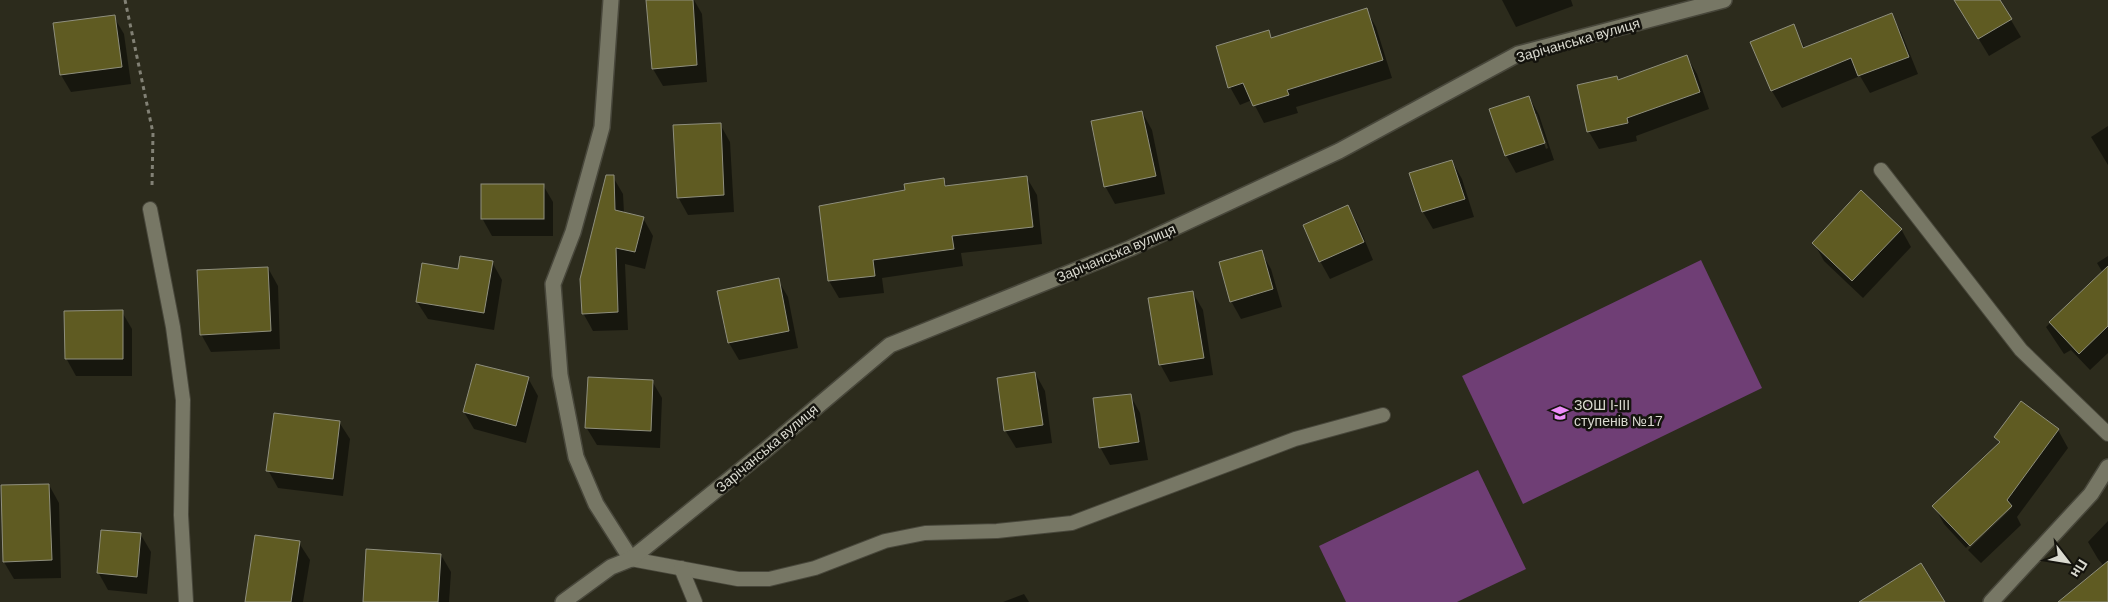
<svg xmlns="http://www.w3.org/2000/svg" width="2108" height="602" font-family="Arial,sans-serif">
<style>
.green{fill:#6f3e75}
.shadow{fill:#0007;fill-rule:evenodd}
.building{fill:#5f5b22;stroke:#8f8f7d}
.lines{fill:none;stroke-linecap:round;stroke-linejoin:round}
.lane-casing{stroke:#48473b;stroke-width:16}
.street-casing{stroke:#48473b;stroke-width:18}
.path{stroke:#828175;stroke-width:3;stroke-dasharray:4 4;stroke-linecap:butt}
.lane{stroke:#777765;stroke-width:14}
.street{stroke:#777765;stroke-width:15}
.labels{text-anchor:middle;stroke-width:5;stroke-linejoin:round;paint-order:stroke}
.street-label{font-size:14px;fill:#dadad0;stroke:#14130d}
.poi-label{font-size:14px;fill:#dadad0;stroke:#14130d;text-anchor:start}
</style>
<rect width="100%" height="100%" fill="#2c2b1c"/>
<!-- green -->
<g class="green">
<polygon points="1701,260 1762,388 1523,504 1462,376"/>
<polygon points="1478,470 1526,569 1457,602 1346,602 1319,546"/>
</g>
<!-- shadow -->
<g class="shadow">
<polygon points="647,0 694,0 702,14 707,82 663,86 653,69"/>
<polygon points="1502,0 1571,0 1573,6 1516,27"/>
<polygon points="1955,0 1999,0 2021,37 1989,56"/>
<polygon points="1366,10 1376,27 1392,78 1296,107 1298,113 1264,123 1252,100 1240,105 1230,87 1268,32 1272,39"/>
<polygon points="1891,14 1901,32 1918,74 1870,93 1860,76 1782,108 1772,91 1752,43 1793,26 1805,48"/>
<polygon points="114,17 124,34 131,84 71,92 61,75"/>
<polygon points="1687,57 1697,74 1709,109 1636,136 1637,141 1599,149 1589,132 1578,86 1619,81"/>
<path d="M1529,97l10,18 15,45 -38,13 -10,-18zM1534,114h3l11,34 -2,1z"/>
<polygon points="1142,112 1152,130 1165,194 1115,204 1105,186"/>
<polygon points="720,124 730,142 734,212 688,215 678,197"/>
<polygon points="2108,126 2108,165 2091,137"/>
<polygon points="1452,161 1462,179 1474,217 1433,229 1423,212 1411,174"/>
<polygon points="613,177 623,194 624,213 643,218 653,236 645,269 625,264 628,330 593,331 583,313"/>
<polygon points="1027,178 1037,195 1042,244 961,253 963,266 882,278 884,293 839,298 829,281 906,191 943,179 948,187"/>
<polygon points="543,185 553,202 553,236 492,236 482,218"/>
<polygon points="1348,207 1358,224 1373,260 1330,279 1320,261"/>
<polygon points="1901,229 1911,247 1863,298 1824,261 1814,243"/>
<polygon points="1261,252 1271,269 1282,307 1241,319 1231,301"/>
<polygon points="2108,256 2108,353 2090,370 2071,350 2064,354 2046,327 2103,273 2097,263"/>
<polygon points="492,262 502,280 494,330 428,319 417,302 459,270"/>
<polygon points="268,268 278,286 280,349 211,352 201,334"/>
<polygon points="778,280 788,297 798,348 739,360 729,343 719,292"/>
<polygon points="1193,293 1203,310 1213,375 1170,382 1160,364"/>
<polygon points="122,312 132,329 132,376 76,376 66,358"/>
<polygon points="1035,373 1045,391 1052,443 1016,448 1005,430"/>
<polygon points="528,378 538,396 526,443 474,429 464,412"/>
<polygon points="652,381 662,398 660,448 597,445 586,427"/>
<polygon points="1130,395 1140,413 1148,460 1110,465 1100,447"/>
<polygon points="2021,402 2058,430 2068,448 2017,517 2021,525 1981,563 1968,550 2012,508 2012,505 1966,548 1944,524 1934,506 2000,444 1996,437"/>
<polygon points="339,422 350,439 343,496 278,488 268,470"/>
<polygon points="49,485 59,503 61,578 14,579 4,562"/>
<polygon points="2108,521 2108,602 2060,602 2104,566 2098,559 2088,542"/>
<polygon points="141,535 151,552 147,594 108,590 98,572"/>
<polygon points="299,543 310,560 303,602 246,602"/>
<polygon points="441,555 451,572 449,602 364,602"/>
<polygon points="1024,594 1029,602 1003,602"/>
</g>
<!-- building -->
<g class="building">
<polygon points="646,0 693,0 697,65 652,69"/>
<polygon points="1954,0 2000,0 2012,19 1978,39"/>
<polygon points="1367,8 1383,60 1287,90 1289,95 1253,106 1243,83 1228,88 1216,46 1269,30 1271,38"/>
<polygon points="1892,13 1909,57 1858,76 1851,58 1771,91 1750,42 1794,24 1803,48"/>
<polygon points="115,15 122,67 60,75 53,23"/>
<polygon points="1687,55 1700,92 1627,118 1628,123 1587,132 1577,85 1617,76 1618,80"/>
<polygon points="1529,96 1545,143 1505,156 1489,109"/>
<polygon points="1142,111 1156,176 1104,187 1091,121"/>
<polygon points="721,123 724,195 677,198 673,125"/>
<polygon points="1452,160 1465,199 1422,212 1409,173"/>
<polygon points="606,175 614,175 615,210 644,217 635,252 616,248 618,312 582,314 580,279"/>
<polygon points="1027,176 1033,227 952,236 954,249 873,260 875,276 828,281 819,206 905,190 904,184 944,178 945,186"/>
<rect x="481" y="184" width="63" height="35"/>
<polygon points="1861,190 1902,229 1852,281 1812,243"/>
<polygon points="1348,205 1364,242 1319,262 1303,225"/>
<polygon points="1262,250 1273,289 1230,302 1219,262"/>
<polygon points="460,256 493,261 484,313 416,302 422,263 458,269"/>
<polygon points="2108,266 2108,326 2079,354 2049,322"/>
<polygon points="268,267 271,331 200,335 197,270"/>
<polygon points="779,278 789,331 728,343 717,291"/>
<polygon points="1193,291 1204,358 1159,365 1148,298"/>
<polygon points="123,310 123,359 65,359 64,311"/>
<polygon points="476,364 529,377 516,426 463,412"/>
<polygon points="1035,372 1043,425 1004,431 997,378"/>
<polygon points="588,377 653,380 651,431 585,428"/>
<polygon points="1131,394 1139,442 1099,448 1093,398"/>
<polygon points="2021,401 2059,429 2007,500 2012,506 1970,546 1932,506 2000,442 1994,437"/>
<polygon points="274,413 340,421 333,479 266,471"/>
<polygon points="49,484 52,560 3,562 1,485"/>
<polygon points="101,530 141,533 137,577 97,573"/>
<polygon points="255,535 300,541 291,602 245,602"/>
<polygon points="366,549 441,554 438,602 363,602"/>
<polygon points="2108,561 2108,602 2058,602"/>
<polygon points="1921,563 1945,602 1859,602"/>
</g>
<g class="lines">
<!-- lane casing -->
<g class="lane-casing">
<g id="lane">
<polyline points="1881,170 2021,350 2108,434"/>
<polyline points="150,209 173,327 183,400 181,515 186,602"/>
<polyline points="631,559 738,579 769,579 815,568 885,541 925,533 997,531 1072,523 1295,439 1383,415"/>
<polyline points="681,568 695,602"/>
</g>
</g>
<!-- street casing -->
<g class="street-casing">
<g id="street">
<polyline points="611,0 602,127 573,232 553,284 560,375 576,457 596,504 631,559"/>
<polyline points="563,602 611,567 631,559 768,448 890,345 1131,248 1339,151 1518,54 1724,0"/>
<polyline points="1991,602 2091,494 2108,467"/>
</g>
</g>
<!-- path -->
<polyline class="path" points="125,0 153,133 152,186"/>
<!-- lane -->
<use href="#lane" class="lane"/>
<!-- street -->
<use href="#street" class="street"/>
</g>
<!-- icons -->
<defs>
<g id="school-bare" transform="scale(1.35)"><path d="M0-5L7-2L0 1L-7-2ZM-4 1L0 2.5L4 1V4Q0 6-4 4Z" fill="#ed8cf9" stroke="#14130d" stroke-width="2.5" paint-order="stroke"/></g>
</defs>
<g fill-rule="evenodd">
<use href="#school-bare" x="1560" y="413"/>
</g>
<g class="labels">
<!-- street labels -->
<g class="street-label">
<text transform="translate(1578 40) rotate(-16)" y="5">Зарічанська вулиця</text>
<text transform="translate(1116 253) rotate(-23)" y="5">Зарічанська вулиця</text>
<text transform="translate(767 448) rotate(-40)" y="5">Зарічанська вулиця</text>
</g>
<!-- poi labels -->
<g class="poi-label">
<text x="1574" y="410">ЗОШ І-ІІІ<tspan x="1574" dy="16">ступенів №17</tspan></text>
</g>
</g>
<!-- north arrow -->
<g transform="translate(2068 562) rotate(121)" stroke="#14130d" stroke-width="4" paint-order="stroke">
<path d="M0-4L9 19L0 12L-9 19Z" fill="#dadad0"/>
<text y="-8" font-size="14" font-weight="bold" text-anchor="middle" fill="#dadad0">Пн</text>
</g>
</svg>
